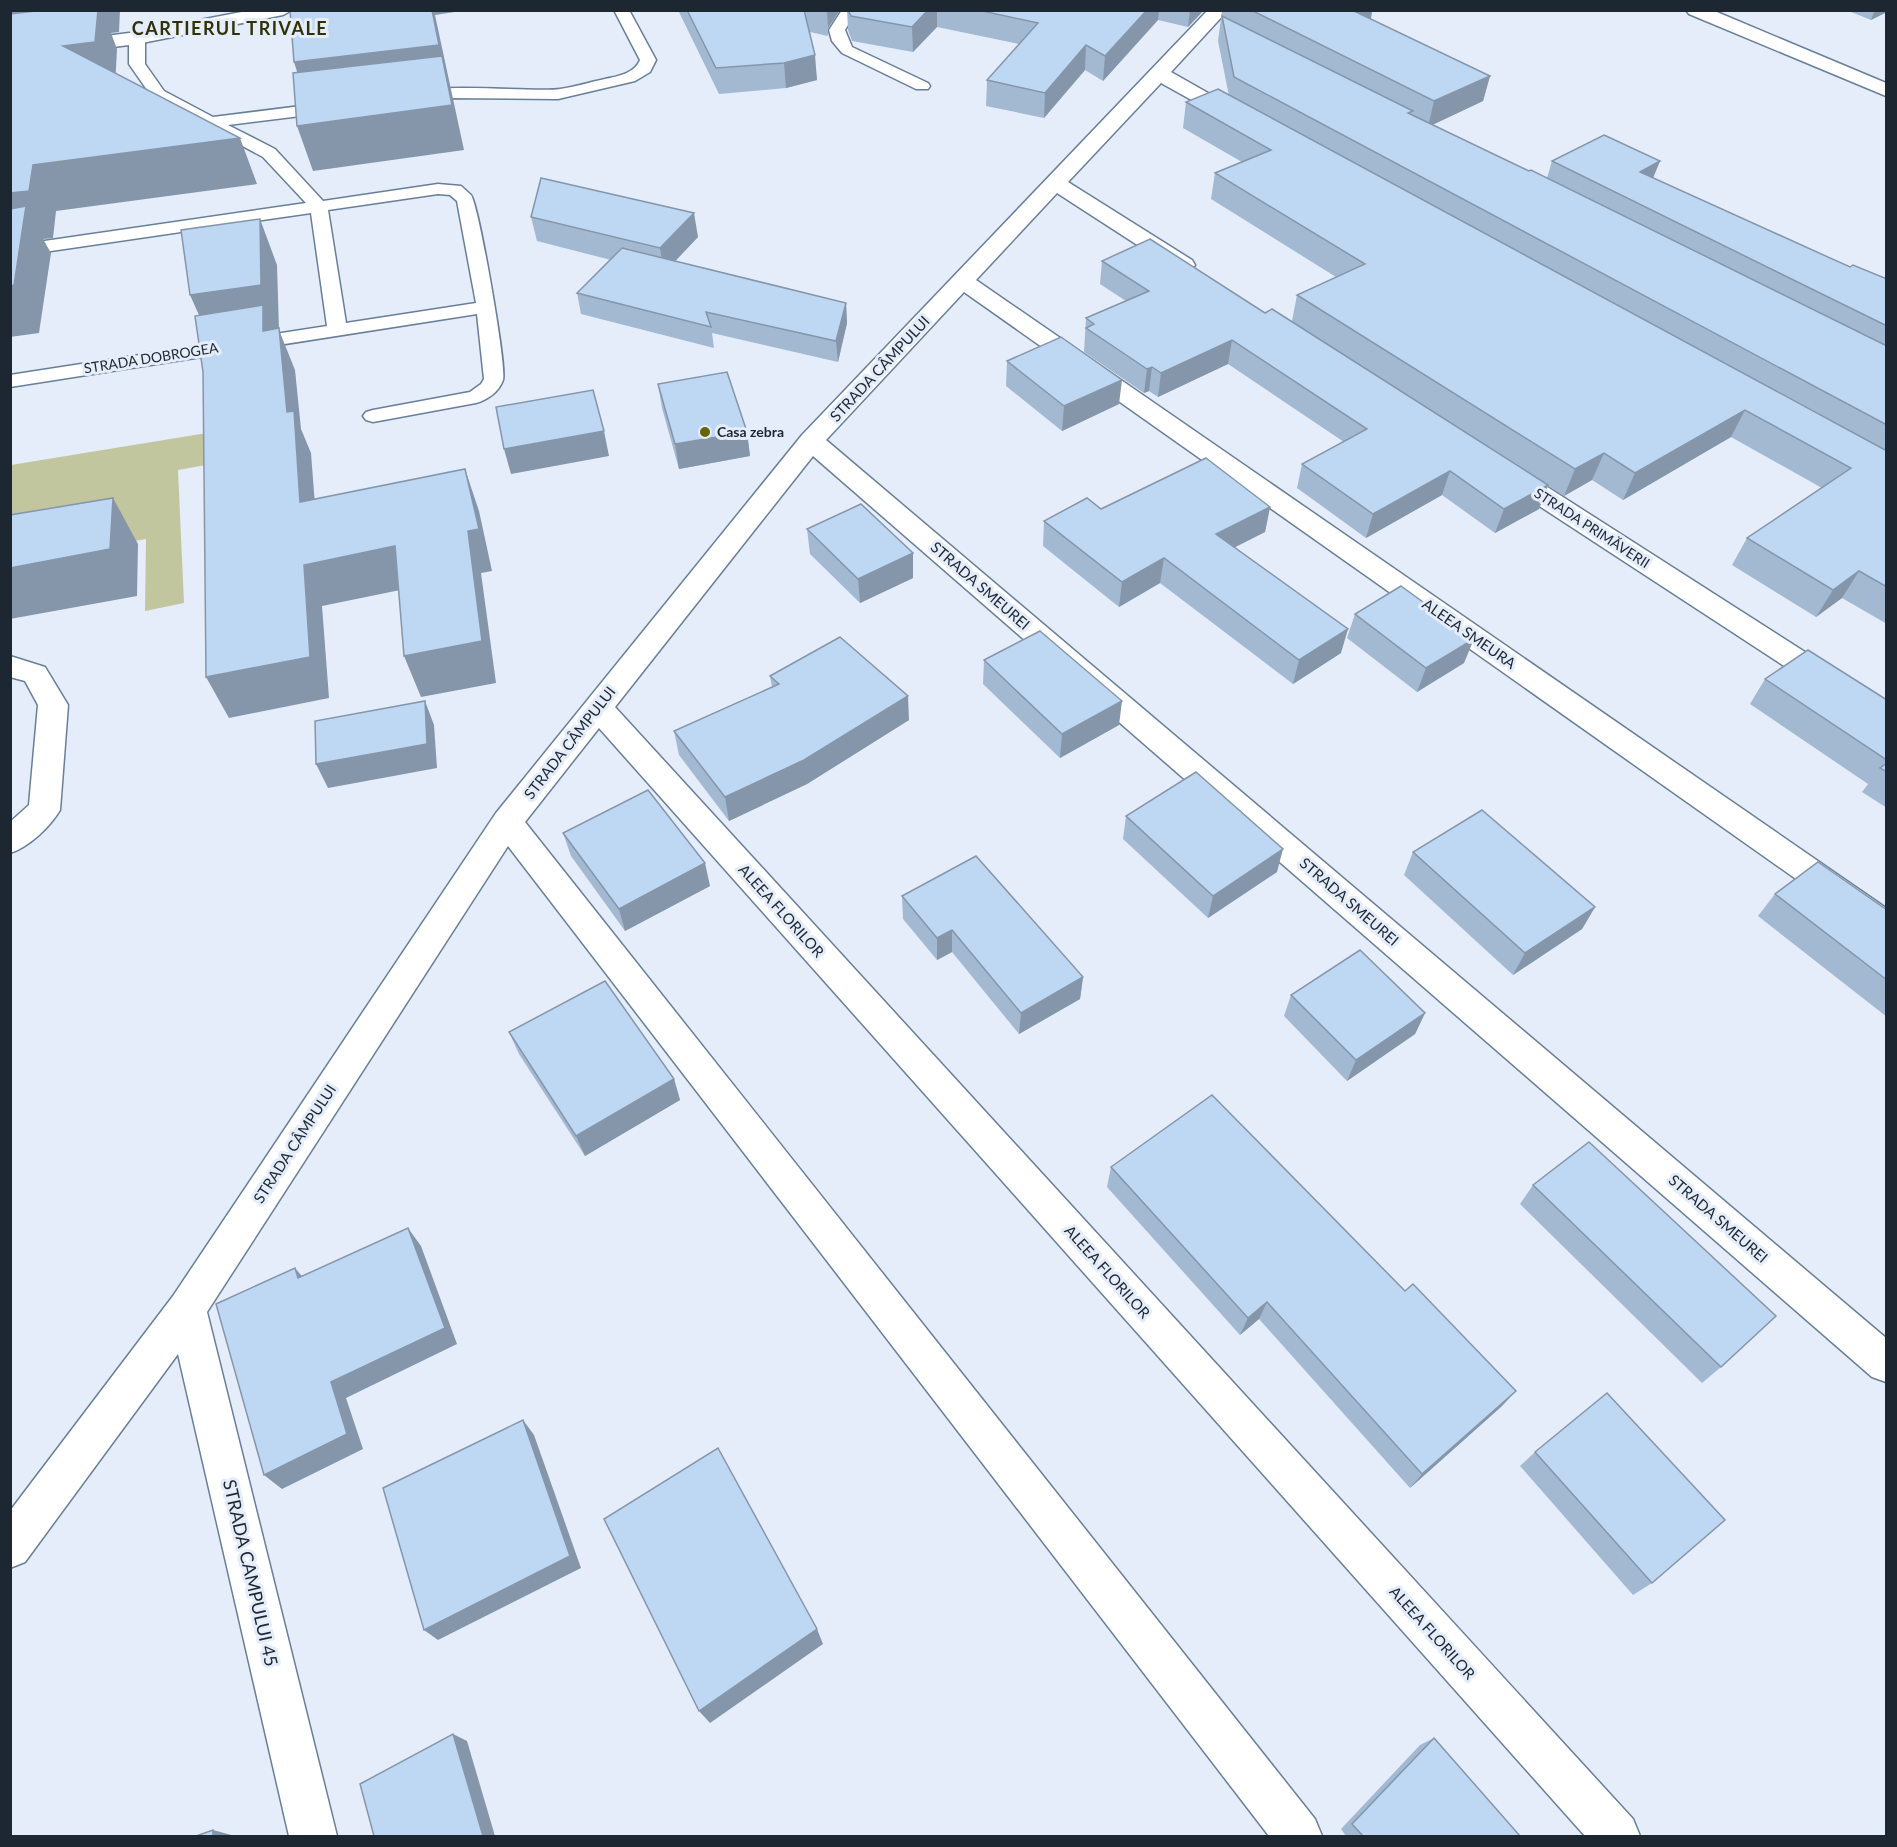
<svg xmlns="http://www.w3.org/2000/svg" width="1897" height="1847" font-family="Lato,sans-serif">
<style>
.green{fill:#c2c69e}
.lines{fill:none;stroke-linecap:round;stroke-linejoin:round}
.lane-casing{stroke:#697f99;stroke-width:3}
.street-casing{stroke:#697f99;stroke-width:3}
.lane{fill:#fff;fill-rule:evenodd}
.street{fill:#fff;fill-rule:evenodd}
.wall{fill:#a3b9d1}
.shaded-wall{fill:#8596aa}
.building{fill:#bed7f3;stroke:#8596aa;stroke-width:1.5}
.poi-dot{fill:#636602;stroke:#e4edf9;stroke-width:2}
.labels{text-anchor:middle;stroke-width:6;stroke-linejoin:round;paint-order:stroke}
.far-street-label{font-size:14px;fill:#1d2731;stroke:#e4edf9}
.far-poi-label{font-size:14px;font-weight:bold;fill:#1d2731;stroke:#e4edf9;text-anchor:start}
.street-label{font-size:15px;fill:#1d2731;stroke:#e4edf9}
.far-district-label{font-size:18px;font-weight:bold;letter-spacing:1.5px;fill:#2f3107;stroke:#e4edf9}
.near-street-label{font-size:18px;fill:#1d2731;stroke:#e4edf9}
</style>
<rect width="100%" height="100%" fill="#e4edf9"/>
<!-- green -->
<polygon class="green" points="293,419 294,449 178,470 184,603 145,611 146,539 11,563 11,465"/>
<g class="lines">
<!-- lane casing -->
<g class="lane-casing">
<g id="lane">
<path d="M614,10h15l27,50 -6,12 -15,9 -77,18 -112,-1 -30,4 -8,-5c14,-17 125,-4 152,-8 15,-2 30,-7 45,-10 13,-3 29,-5 35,-19z"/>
<polygon points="842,10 857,10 845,30 852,47 928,83 930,86 928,89 916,89 842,53 832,41 829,30"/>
<path d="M137,33l8,5v26l19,27 49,26 120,-15 6,2 2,3 -8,5 -105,13 47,24 48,52 115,-17 23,2 10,9c8,12 36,173 32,185 -4,12 -16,20 -27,23l-103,19 -7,-2 -3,-4 3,-4 7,-2 97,-18 11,-8 3,-5 -7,-65 -467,73v-12l317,-49 -16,-113 -301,44v-11l296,-43 -43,-46 -111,-60 -23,-33v-26zM438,194l12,1 7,6 19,102 -130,20 -18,-113z"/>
</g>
</g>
<!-- street casing -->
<g class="street-casing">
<g id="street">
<polygon points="252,10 292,10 283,15 137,44 10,60 10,48 137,32"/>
<polygon points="1208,10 1228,10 1171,72 1245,114 1248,118 1245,122 1231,122 1161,83 1068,182 1192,260 1195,265 1192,270 1184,272 1176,270 1057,193 976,280 1886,908 1886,938 1874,934 964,292 826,440 1886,1338 1886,1382 1872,1377 813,456 615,707 1633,1819 1640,1836 1585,1836 599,728 525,822 1315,1819 1322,1836 1269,1836 508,846 207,1312 337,1836 289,1836 178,1354 25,1562 10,1568 10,1511 173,1296 496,813 802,435"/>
<polygon points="1686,10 1712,10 1886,83 1886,96 1689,14"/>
<polygon points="1507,465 1516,467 1886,704 1886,729 1876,726 1498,479 1494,473 1498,467"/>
<path d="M10,656l35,11 23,38 -8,105c-10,17 -31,37 -50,43v-31l19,-17 9,-100 -13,-24 -15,-4z"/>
</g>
</g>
<!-- lane -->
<use href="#lane" class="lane"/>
<!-- street -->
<use href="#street" class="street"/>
</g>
<!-- wall -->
<g class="wall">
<polygon points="678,10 840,10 828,28 828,36 810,32 817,80 786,88 719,94"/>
<polygon points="847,10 1204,10 1188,27 1158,20 1103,81 1085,70 1044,118 986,106 987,80 1019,44 937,27 913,52 852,41 848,30"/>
<polygon points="1222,10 1372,10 1371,18 1369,19 1490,76 1483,101 1432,125 1529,171 1547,178 1552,161 1660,161 1653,178 1850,267 1887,279 1887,624 1842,598 1816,617 1732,565 1747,538 1822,488 1731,437 1623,500 1592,480 1564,496 1548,486 1539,509 1495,533 1442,495 1366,538 1297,488 1302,464 1344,442 1228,364 1158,397 1149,391 1144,393 1084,352 1086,318 1126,301 1100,284 1102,261 1292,321 1297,295 1336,277 1211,199 1215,173 1242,162 1183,128 1186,102 1229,96 1218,41"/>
<polygon points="1846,10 1887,10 1887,12 1871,20"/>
<polygon points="531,217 698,237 675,261 846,303 847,323 838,362 712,333 714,348 581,314 577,293 611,260 537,241"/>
<polygon points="1007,361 1119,404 1062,431 1006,386"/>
<polygon points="658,384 747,432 750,456 679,469 662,408"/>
<polygon points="1270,507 1265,532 1234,547 1341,653 1293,684 1160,583 1119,607 1043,546 1044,521 1101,509"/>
<polygon points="807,529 913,578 860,603 810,554"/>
<polygon points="1355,614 1464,663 1417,692 1347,638"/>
<polygon points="984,660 1119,725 1060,758 983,684"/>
<polygon points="770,676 909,720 807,784 729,821 679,755 674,731 772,687"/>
<polygon points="1765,679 1887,700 1887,808 1862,792 1868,784 1750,704"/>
<polygon points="1126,816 1277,872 1208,918 1123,839"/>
<polygon points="563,833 710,886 625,931 571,856"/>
<polygon points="1413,852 1595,907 1582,929 1513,975 1404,875"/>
<polygon points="1775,894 1887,910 1887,1017 1758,916"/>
<polygon points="902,896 1083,977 1080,999 1019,1034 952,952 937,960 903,919"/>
<polygon points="1291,995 1425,1013 1415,1034 1347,1081 1284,1016"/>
<polygon points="509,1032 674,1079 680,1100 585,1156 519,1054"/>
<polygon points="1111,1167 1502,1406 1410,1488 1259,1319 1240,1335 1107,1187"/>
<polygon points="1533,1185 1721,1367 1702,1383 1520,1204"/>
<polygon points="1535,1452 1652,1583 1633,1595 1520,1466"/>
<polygon points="1434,1738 1520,1836 1346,1836 1341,1829 1420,1745"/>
</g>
<!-- shaded-wall -->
<g class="shaded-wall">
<polygon points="10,10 120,10 119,32 111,33 117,49 115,87 63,46 10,46"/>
<polygon points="432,10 468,10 435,15 464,150 313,171 297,126 307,103 294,62"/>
<polygon points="826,10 840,10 828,28 827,11"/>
<polygon points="928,10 937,10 937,27 913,52 912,27"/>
<polygon points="1147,10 1159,10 1158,20 1103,81 1105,56"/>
<polygon points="1190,10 1204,10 1188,27"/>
<polygon points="1341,10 1372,10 1371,18 1337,31"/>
<polygon points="1875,10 1887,10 1887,12 1871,20"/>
<polygon points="1086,45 1085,70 1044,118 1045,93"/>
<polygon points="815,55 817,80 786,88 784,63"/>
<polygon points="1490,76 1483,101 1428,127 1434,101"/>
<polygon points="240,138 257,184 56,211 53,238 43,239 51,253 39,333 10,337 10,193 33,165"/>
<polygon points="1660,161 1650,185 1640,172"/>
<polygon points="694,213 698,237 664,273 660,248"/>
<polygon points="260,219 277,265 279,330 295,370 301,429 311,453 318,544 211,342 190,295"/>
<polygon points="846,303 847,323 838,362 836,341"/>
<polygon points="1232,340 1228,364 1158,397 1161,373"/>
<polygon points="1152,367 1149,391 1144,393 1147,369"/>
<polygon points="1122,380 1119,404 1062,431 1064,406"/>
<polygon points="1745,410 1731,437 1623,500 1635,473"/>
<polygon points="604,431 609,456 511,474 504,449"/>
<polygon points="747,432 750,456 679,469 675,444"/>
<polygon points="1604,453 1592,480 1564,496 1575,469"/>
<polygon points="465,469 479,511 492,571 481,573 496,683 421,697 404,656 468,531"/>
<polygon points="1450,471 1442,495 1366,538 1373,514"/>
<polygon points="1548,485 1539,509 1495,533 1504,509"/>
<polygon points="113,498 138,544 137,596 10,619 10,568"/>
<polygon points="1270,507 1265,532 1212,559 1216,534"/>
<polygon points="395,546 410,588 322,606 329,698 229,718 206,677 304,565"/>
<polygon points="913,553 913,578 860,603 858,579"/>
<polygon points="1164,558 1160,583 1119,607 1122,582"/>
<polygon points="1859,571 1842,598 1816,617 1833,590"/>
<polygon points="1348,629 1341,653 1293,684 1299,660"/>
<polygon points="1474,639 1464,663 1417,692 1426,668"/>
<polygon points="908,696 909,720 807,784 729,821 725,797"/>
<polygon points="425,701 434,725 437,768 328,788 316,764"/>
<polygon points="1122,701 1119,725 1060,758 1062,734"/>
<polygon points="1283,849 1277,872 1208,918 1213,896"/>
<polygon points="705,863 710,886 625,931 619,909"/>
<polygon points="1595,907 1582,929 1513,975 1525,953"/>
<polygon points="952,930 952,952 937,960 937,938"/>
<polygon points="1083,977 1080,999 1019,1034 1021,1013"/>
<polygon points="1425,1013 1415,1034 1347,1081 1356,1060"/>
<polygon points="674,1079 680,1100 585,1156 576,1136"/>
<polygon points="408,1228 421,1246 457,1344 346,1398 363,1449 282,1489 264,1475 331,1382"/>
<polygon points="295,1268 310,1286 298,1278"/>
<polygon points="1267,1302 1259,1319 1240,1335 1248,1318"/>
<polygon points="1516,1391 1502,1406 1410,1488 1422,1474"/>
<polygon points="523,1420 534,1435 581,1568 438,1640 424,1630"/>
<polygon points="817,1629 823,1644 710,1723 699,1711"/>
<polygon points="453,1734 467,1741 495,1836 483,1836"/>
<polygon points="213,1830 235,1836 213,1836"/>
</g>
<!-- building -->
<g class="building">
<polygon points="44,10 98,10 95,42 63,46 240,138 33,165 29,191 10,193 10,14"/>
<polygon points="290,10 432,10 439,45 294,62"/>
<polygon points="687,10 804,10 815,55 784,63 716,68"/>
<polygon points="848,10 928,10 912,27 851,16"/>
<polygon points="978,10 1147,10 1105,56 1086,45 1045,93 987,80 1038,23"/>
<polygon points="1251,10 1352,10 1490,76 1434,101"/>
<polygon points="1222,16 1413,111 1408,113 1529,171 1531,170 1887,346 1887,425 1234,77"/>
<polygon points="442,56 452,105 297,126 293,73"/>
<polygon points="1218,89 1887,451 1887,587 1859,571 1833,590 1747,538 1851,468 1745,410 1635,473 1604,453 1575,469 1297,295 1365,264 1215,173 1271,150 1186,102"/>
<polygon points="1604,135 1660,161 1640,172 1850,267 1853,265 1887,279 1887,326 1552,161"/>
<polygon points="541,178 694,213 660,248 531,217"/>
<polygon points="26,206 14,285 10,286 10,209"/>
<polygon points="260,219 261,285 190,295 181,230"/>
<polygon points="1150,239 1265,313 1272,309 1548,485 1504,509 1450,471 1373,514 1302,464 1367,429 1232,340 1161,373 1152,367 1147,369 1086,328 1094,324 1086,318 1149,291 1102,261"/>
<polygon points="622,248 846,303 836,341 706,312 711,327 577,293"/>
<polygon points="263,305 263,331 279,328 287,412 294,411 300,502 465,469 479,529 468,531 482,641 404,656 395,546 304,565 310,657 206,677 203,372 195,316"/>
<polygon points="1061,337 1122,380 1064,406 1007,361"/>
<polygon points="727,372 747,432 675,444 658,384"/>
<polygon points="593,390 604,431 504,449 496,407"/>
<polygon points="1206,458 1270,507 1216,534 1348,629 1299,660 1164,558 1122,582 1044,521 1087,498 1101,509"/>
<polygon points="113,498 110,549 10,568 10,515"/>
<polygon points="861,504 913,553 858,579 807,529"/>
<polygon points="1401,586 1474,639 1426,668 1355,614"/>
<polygon points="1040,631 1122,701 1062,734 984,660"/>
<polygon points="840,637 908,696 804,760 725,797 674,731 779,684 770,676"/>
<polygon points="1808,650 1887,700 1887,760 1765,679"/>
<polygon points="425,701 427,744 316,764 315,721"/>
<polygon points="1887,763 1887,772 1880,768"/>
<polygon points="1196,772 1283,849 1213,896 1126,816"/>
<polygon points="648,790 705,863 619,909 563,833"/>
<polygon points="1482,810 1595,907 1525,953 1413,852"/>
<polygon points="976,856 1083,977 1021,1013 952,930 937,938 902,896"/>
<polygon points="1818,862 1887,910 1887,980 1775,894"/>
<polygon points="1360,950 1425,1013 1356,1060 1291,995"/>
<polygon points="605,981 674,1079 576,1136 509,1032"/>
<polygon points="1212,1095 1405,1291 1413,1284 1516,1391 1422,1474 1267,1302 1248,1318 1111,1167"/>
<polygon points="1589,1142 1776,1316 1721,1367 1533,1185"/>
<polygon points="408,1228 445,1328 331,1382 347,1434 264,1475 216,1304 295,1268 298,1278"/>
<polygon points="1607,1393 1725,1520 1652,1583 1535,1452"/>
<polygon points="523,1420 570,1556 424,1630 383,1488"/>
<polygon points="718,1448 817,1629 699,1711 604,1519"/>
<polygon points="453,1734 483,1836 374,1836 360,1784"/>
<polygon points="1434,1738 1520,1836 1363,1836 1352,1824"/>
<polygon points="213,1830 213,1836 196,1836"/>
</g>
<!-- markers -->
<circle class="poi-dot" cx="705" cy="432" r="6"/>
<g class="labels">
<!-- far-street labels -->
<g class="far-street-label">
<text transform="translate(151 358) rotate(-9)" y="5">STRADA DOBROGEA</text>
<text transform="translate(1592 528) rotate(33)" y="5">STRADA PRIMĂVERII</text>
</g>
<!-- far-poi labels -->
<g class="far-poi-label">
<text x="717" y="437">Casa zebra</text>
</g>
<!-- street labels -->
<g class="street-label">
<text transform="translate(880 369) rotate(-47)" y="5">STRADA CÂMPULUI</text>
<text transform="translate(980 586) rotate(41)" y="5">STRADA SMEUREI</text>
<text transform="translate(1469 634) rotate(35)" y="5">ALEEA SMEURA</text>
<text transform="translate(570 743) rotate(-52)" y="5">STRADA CÂMPULUI</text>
<text transform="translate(1349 902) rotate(41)" y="5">STRADA SMEUREI</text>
<text transform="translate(781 911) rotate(48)" y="5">ALEEA FLORILOR</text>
<text transform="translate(295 1144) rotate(-57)" y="5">STRADA CÂMPULUI</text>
<text transform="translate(1718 1219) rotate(41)" y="5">STRADA SMEUREI</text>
<text transform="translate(1107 1272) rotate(48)" y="5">ALEEA FLORILOR</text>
<text transform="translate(1432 1633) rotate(48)" y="5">ALEEA FLORILOR</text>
</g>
<!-- far-district labels -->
<g class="far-district-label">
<text x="230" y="35">CARTIERUL TRIVALE</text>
</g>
<!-- near-street labels -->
<g class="near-street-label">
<text transform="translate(250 1573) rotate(77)" y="6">STRADA CAMPULUI 45</text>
</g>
</g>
<!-- border -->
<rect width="1897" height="1847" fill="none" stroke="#1d2731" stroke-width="24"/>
</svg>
